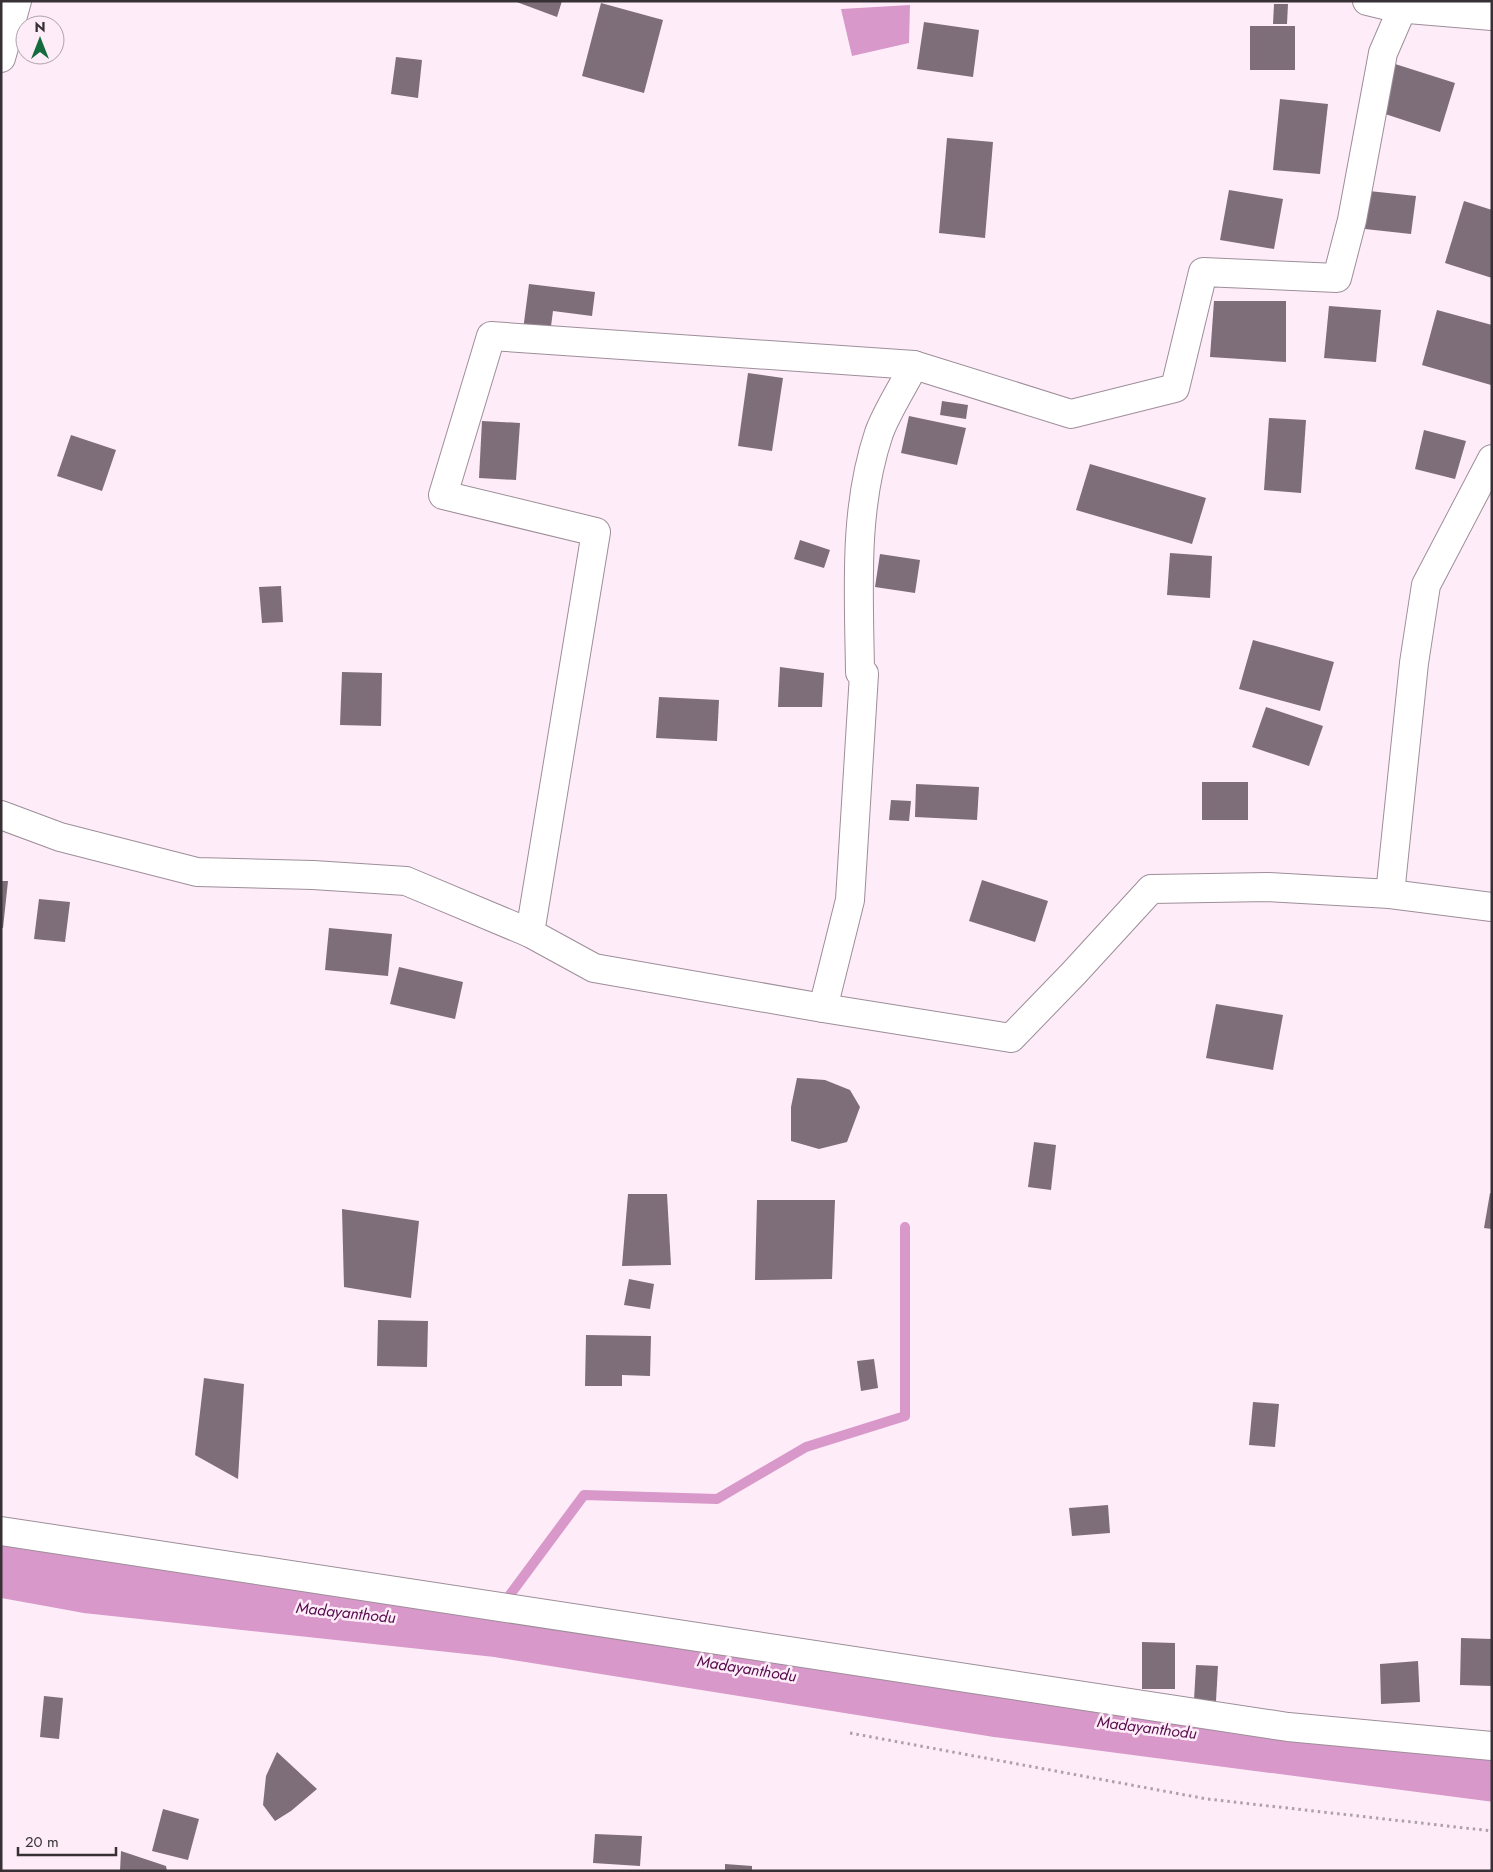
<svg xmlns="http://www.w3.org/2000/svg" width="1493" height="1872" font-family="Jost,sans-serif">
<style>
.water{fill:#d899ca}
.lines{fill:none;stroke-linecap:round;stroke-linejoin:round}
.stream{stroke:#d899ca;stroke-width:10}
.river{stroke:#d899ca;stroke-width:59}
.building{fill:#7d6e79}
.street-casing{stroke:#9d8e99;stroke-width:30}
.path{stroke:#aea1aa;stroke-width:3;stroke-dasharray:2.5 4;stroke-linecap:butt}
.street{stroke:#fff;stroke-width:28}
.labels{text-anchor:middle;stroke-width:5;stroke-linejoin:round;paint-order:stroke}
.water-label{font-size:16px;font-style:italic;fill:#560c4c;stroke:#feedf9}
</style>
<rect width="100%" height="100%" fill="#feedf9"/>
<!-- water -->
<polygon class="water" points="910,5 909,43 852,56 841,9"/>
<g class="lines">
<!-- stream -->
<polyline class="stream" points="486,1627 584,1495 717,1499 806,1447 905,1416 905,1227"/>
<!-- river -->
<polyline class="river" points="1,1568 89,1584 500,1628 1000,1708 1492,1772"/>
</g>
<!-- building -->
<g class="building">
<polygon points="514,1 562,1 557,17"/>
<polygon points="601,3 663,20 644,93 582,76"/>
<polygon points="1274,4 1288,4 1287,24 1273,24"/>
<polygon points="924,22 979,30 973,77 917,69"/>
<rect x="1250" y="26" width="45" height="44"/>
<polygon points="396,57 422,60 418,98 391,94"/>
<polygon points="1392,63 1455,83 1440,132 1376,111"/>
<polygon points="1280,99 1328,104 1320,174 1273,170"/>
<polygon points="947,138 993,142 985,238 939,233"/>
<polygon points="1229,190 1283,199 1274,249 1220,240"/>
<polygon points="1369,191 1416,196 1411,234 1365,229"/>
<polygon points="1464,201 1492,210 1492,278 1445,263"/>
<polygon points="529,284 595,292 592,316 553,311 550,334 523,330"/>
<polygon points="1214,301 1286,301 1286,362 1210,357"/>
<polygon points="1329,306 1381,310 1376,362 1324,358"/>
<polygon points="1437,310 1492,325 1491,385 1422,365"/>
<polygon points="748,373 783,378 772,451 738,446"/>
<polygon points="942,401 968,405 966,419 940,415"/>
<polygon points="909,416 966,428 957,465 901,453"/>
<polygon points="1269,418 1306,420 1301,493 1264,490"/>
<polygon points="482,421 520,423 516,480 479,478"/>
<polygon points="1424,430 1466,441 1455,479 1415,469"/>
<polygon points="71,435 116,450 102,491 57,476"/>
<polygon points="1090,464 1206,498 1192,544 1076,510"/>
<polygon points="800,540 830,550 824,568 794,559"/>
<polygon points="1170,553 1212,556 1210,598 1167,595"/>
<polygon points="880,554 920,560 915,593 875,587"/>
<polygon points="281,586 283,622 262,623 259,587"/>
<polygon points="1253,640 1334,662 1320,711 1239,689"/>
<polygon points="780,667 824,673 822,707 778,707"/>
<polygon points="342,672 382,673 381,726 340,725"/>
<polygon points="659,697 719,700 717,741 656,738"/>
<polygon points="1266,707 1323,726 1309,766 1252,747"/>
<rect x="1202" y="782" width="46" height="38"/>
<polygon points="916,784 979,787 977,820 915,817"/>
<polygon points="891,800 911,801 909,821 889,820"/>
<polygon points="982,880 1048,901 1035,942 969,921"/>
<polygon points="1,881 8,881 3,928 1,928"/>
<polygon points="39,899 70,902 65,942 34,939"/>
<polygon points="329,928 392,934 388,976 325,970"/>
<polygon points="399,967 463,982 455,1019 390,1004"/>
<polygon points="1216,1004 1283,1015 1273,1070 1206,1058"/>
<polygon points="797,1078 825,1080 850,1090 860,1107 847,1142 819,1149 791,1141 791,1107"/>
<polygon points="1034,1142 1056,1145 1051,1190 1028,1187"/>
<polygon points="1490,1193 1492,1194 1492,1229 1484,1228"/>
<polygon points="628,1194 667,1194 671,1265 622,1266"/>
<polygon points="757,1200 835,1200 832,1279 755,1280"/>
<polygon points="342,1209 419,1221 411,1298 344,1287"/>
<polygon points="629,1279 654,1284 650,1309 624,1305"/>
<polygon points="378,1320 428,1321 427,1367 377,1366"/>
<polygon points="586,1335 651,1336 650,1376 622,1375 622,1386 585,1386"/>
<polygon points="874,1359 878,1388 861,1391 857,1361"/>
<polygon points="204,1378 244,1384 238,1479 195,1455"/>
<polygon points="1253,1402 1279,1404 1275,1447 1249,1445"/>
<polygon points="1108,1505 1110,1533 1072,1536 1069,1508"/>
<polygon points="1461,1638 1492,1639 1492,1686 1460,1685"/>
<polygon points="1142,1642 1175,1643 1175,1689 1142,1689"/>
<polygon points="1418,1661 1420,1702 1381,1704 1380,1664"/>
<polygon points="1196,1665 1218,1666 1216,1701 1194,1700"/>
<polygon points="44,1696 63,1698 59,1739 40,1737"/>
<polygon points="277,1752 317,1789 291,1811 275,1821 263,1805 266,1776"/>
<polygon points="163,1809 199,1819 188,1860 152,1851"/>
<polygon points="595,1834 642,1836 640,1866 593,1863"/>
<polygon points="121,1851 166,1866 167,1871 120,1871"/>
<polygon points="725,1864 752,1866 752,1871 725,1871"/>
</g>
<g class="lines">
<!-- street casing -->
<g class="street-casing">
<g id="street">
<polyline points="1367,1 1396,8 1492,16"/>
<polyline points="1,58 17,1"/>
<polyline points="1,815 60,837 197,872 313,875 406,881 530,933 594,968 823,1008 1011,1038 1073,974 1151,889 1268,887 1390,894 1414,663 1426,585 1492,459"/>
<polyline points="1390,894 1492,907"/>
<polyline points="530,933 596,532 443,495 491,336 914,365 1071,414 1175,388 1203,272 1337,278 1352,220 1383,53 1402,9"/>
<path d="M823,1008l27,-108 14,-226 -4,-2c-1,-80 -7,-162 19,-239 8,-22 24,-46 35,-68"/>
<polyline points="1,1531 1288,1727 1492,1746"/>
</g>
</g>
<!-- path -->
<polyline class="path" points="850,1733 1207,1799 1492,1831"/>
<!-- street -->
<use href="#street" class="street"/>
</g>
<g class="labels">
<!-- water labels -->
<g class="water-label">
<text transform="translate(346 1612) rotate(6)" y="6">Madayanthodu</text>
<text transform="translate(747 1668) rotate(9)" y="6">Madayanthodu</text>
<text transform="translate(1147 1727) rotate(7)" y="6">Madayanthodu</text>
</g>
</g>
<!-- border -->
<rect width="1493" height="1872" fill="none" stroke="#373136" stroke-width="5"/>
<!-- north arrow -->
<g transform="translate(40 40)"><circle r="24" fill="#feedf9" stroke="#aea2ab"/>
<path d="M0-4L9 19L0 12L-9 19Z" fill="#146b3d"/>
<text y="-8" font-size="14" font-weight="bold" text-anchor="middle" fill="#373136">N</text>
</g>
<!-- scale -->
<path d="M18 1847v8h98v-8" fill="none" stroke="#373136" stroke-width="2.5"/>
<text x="25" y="1847" font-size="15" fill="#373136" stroke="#feedf9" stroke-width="4" paint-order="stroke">20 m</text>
</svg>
